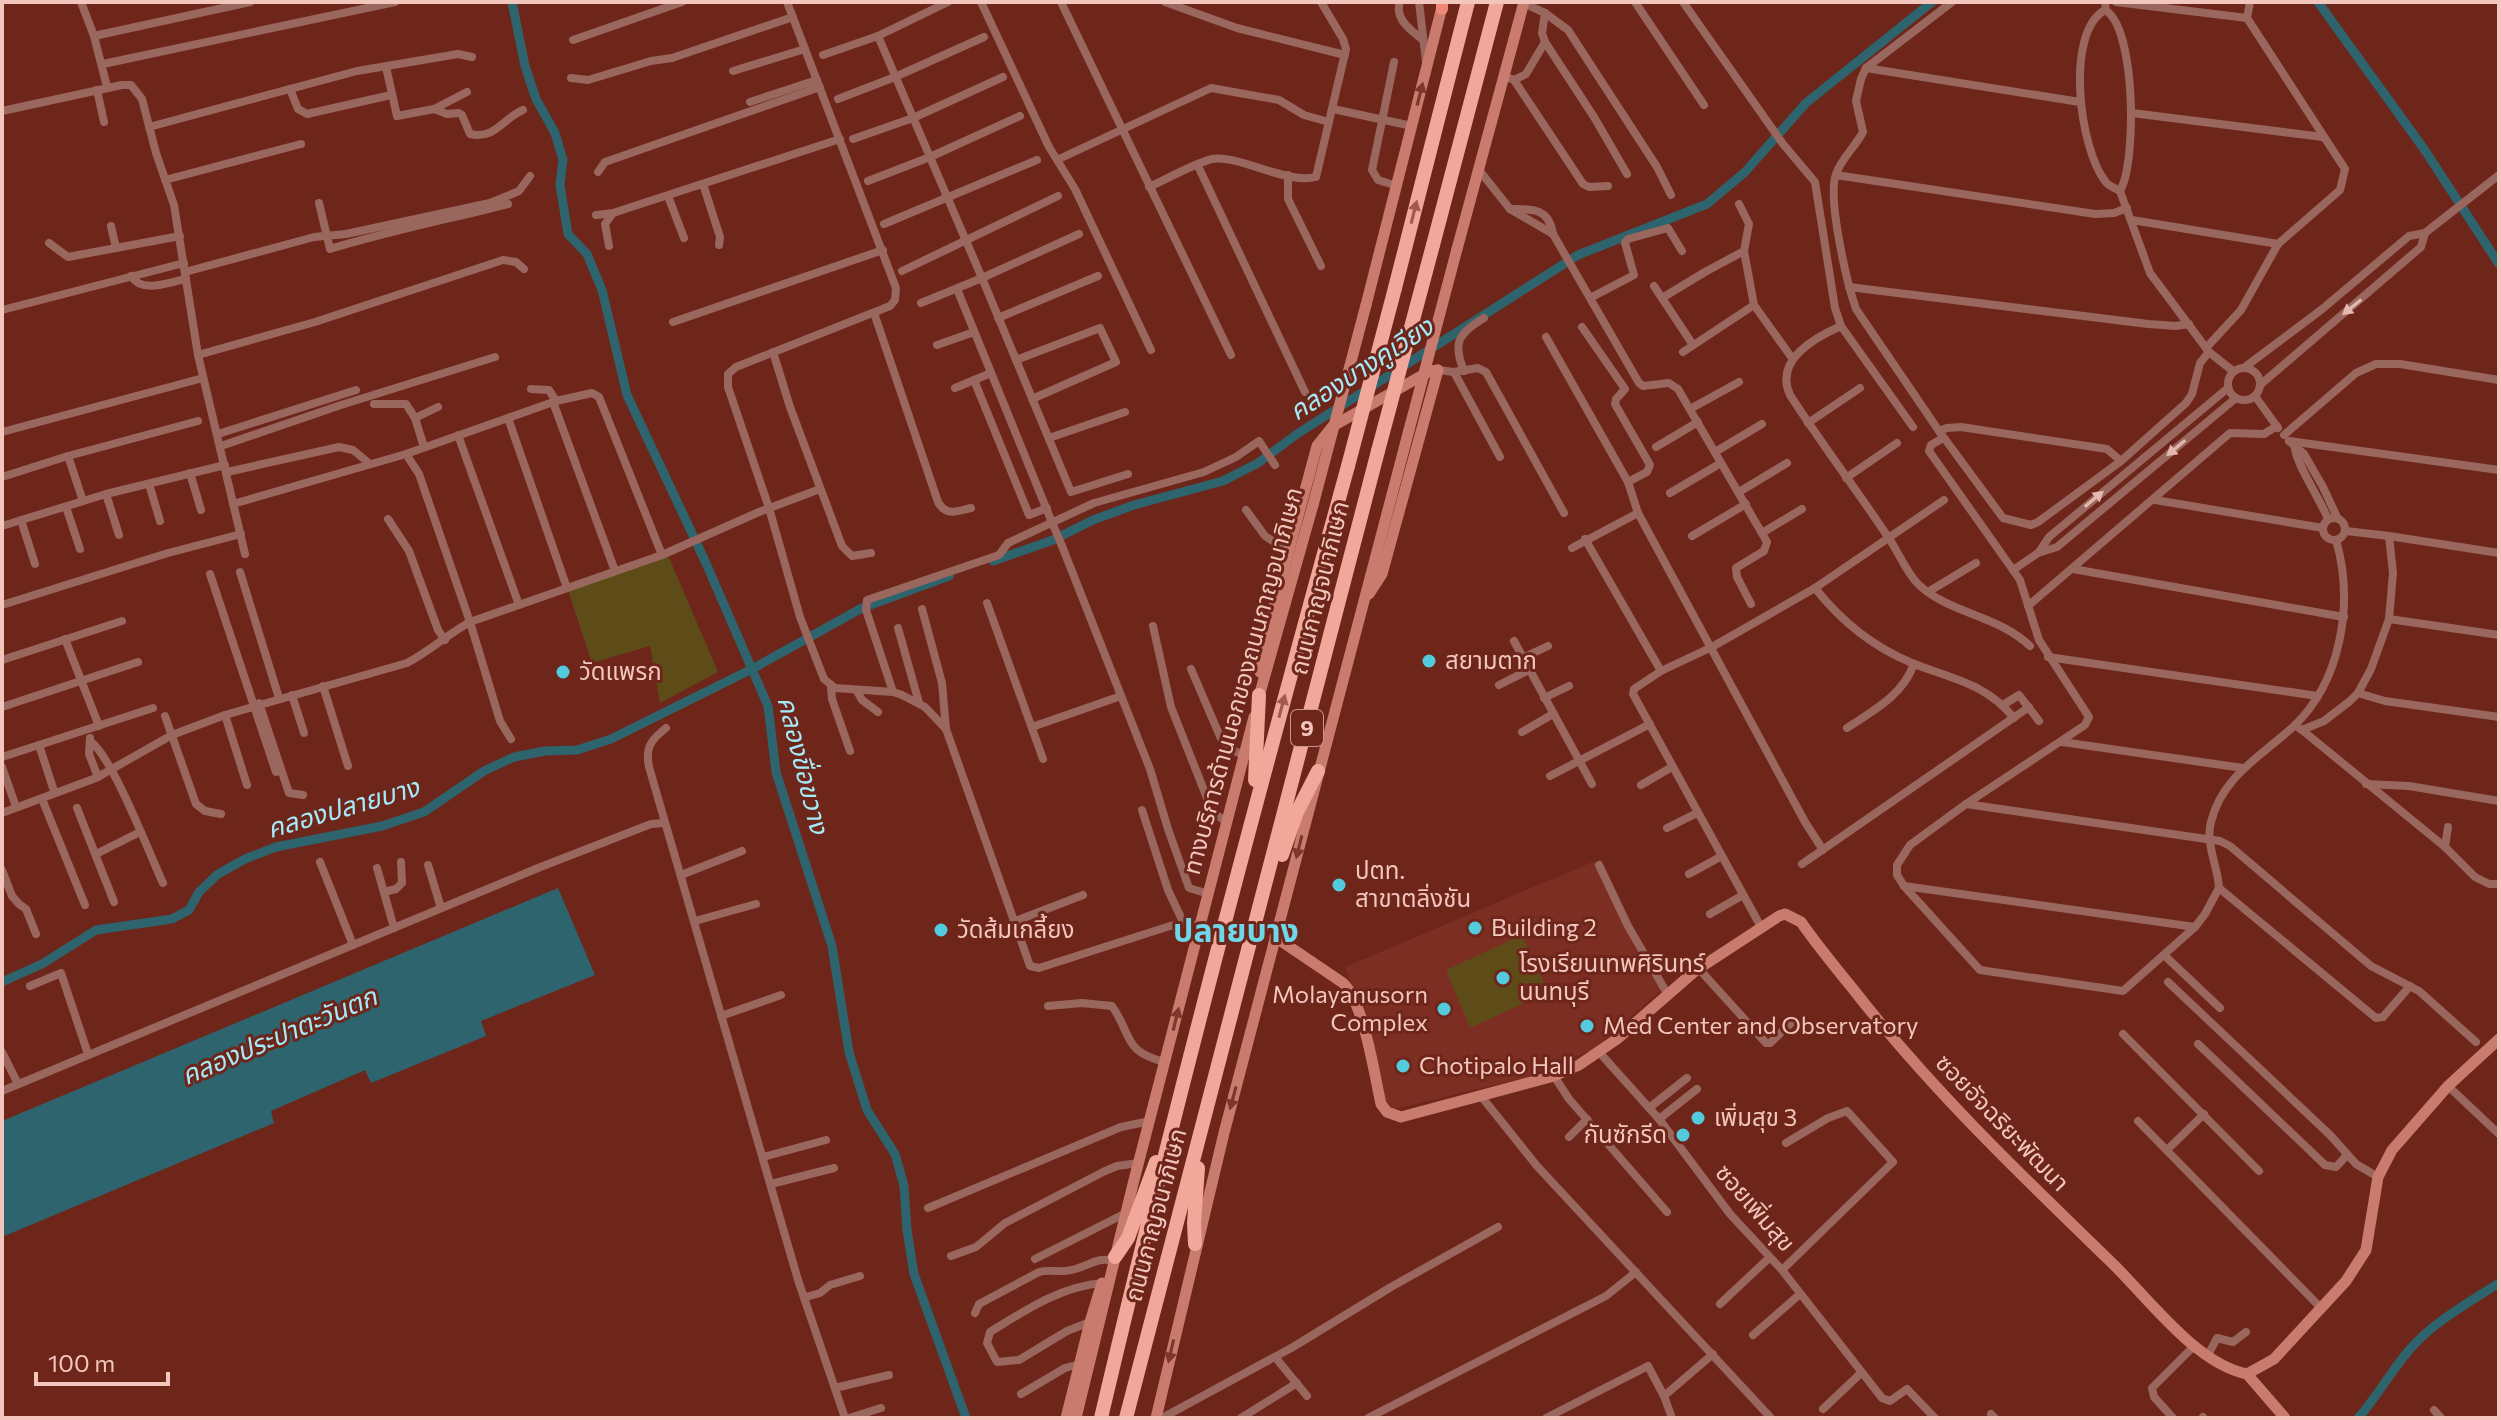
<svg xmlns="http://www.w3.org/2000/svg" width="2501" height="1420" font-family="Commissioner,'Noto Sans Thai',sans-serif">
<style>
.built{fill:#7d2e22}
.green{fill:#5d4c18}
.water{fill:#2d646e}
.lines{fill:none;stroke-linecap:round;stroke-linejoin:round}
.canal{stroke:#2d646e;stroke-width:9}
.street{stroke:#9a675e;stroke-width:8}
.secondary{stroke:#c97b6d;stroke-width:11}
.primary{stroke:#ee8978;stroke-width:12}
.highway{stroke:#f1a89a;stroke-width:14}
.street-bridge{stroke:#9a675e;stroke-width:8}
.secondary-bridge{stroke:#c97b6d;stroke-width:11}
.highway-bridge{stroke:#f1a89a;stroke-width:14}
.oneway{fill:#80372b}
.oneway2{fill:#a25a4e}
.oneway3{fill:#e5b8af}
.poi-dot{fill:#54cade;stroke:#6e261b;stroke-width:3}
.labels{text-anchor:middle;stroke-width:6;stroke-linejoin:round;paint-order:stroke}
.shield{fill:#6e261b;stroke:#ca968c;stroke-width:2}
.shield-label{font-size:22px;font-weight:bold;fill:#f2c6bd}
.street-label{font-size:24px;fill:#f2c6bd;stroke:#6e261b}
.poi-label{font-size:24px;fill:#f2c6bd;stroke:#6e261b;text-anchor:start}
.water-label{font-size:26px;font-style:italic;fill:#a5eaf8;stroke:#6e261b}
.district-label{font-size:32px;font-weight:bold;fill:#6fd7ea;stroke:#6e261b}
</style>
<rect width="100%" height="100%" fill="#6e261b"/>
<!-- built -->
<polygon class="built" points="1595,861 1663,989 1594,1049 1528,1077 1395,1109 1387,1105 1357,997 1345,967"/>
<!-- green -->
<g class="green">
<polygon points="667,553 718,672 660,703 650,646 592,663 568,590"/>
<polygon points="1522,935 1548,992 1470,1028 1446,970"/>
</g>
<!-- water -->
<polygon class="water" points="558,888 595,975 481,1021 486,1036 371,1083 365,1070 271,1111 274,1123 2,1237 2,1121"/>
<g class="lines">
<!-- canal -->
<g class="canal">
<polyline points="512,2 525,66 536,99 555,133 563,160 560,185 568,234 587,254 602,290 627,395 705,561 768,706 776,772 832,946 849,1052 867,1110 895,1154 904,1186 907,1230 914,1274 966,1418"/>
<polyline points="2318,2 2424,149 2499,264"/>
<polyline points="993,561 1053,540 1093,520 1134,505 1223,481 1258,463 1297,434 1578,255 1707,204 1745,172 1806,103 1932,2"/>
<polyline points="2,982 42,964 96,930 172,919 189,910 199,892 218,874 245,859 276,847 382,826 424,812 484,771 514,757 545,751 577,750 611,739 752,669 862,608 949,576"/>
<path d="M2358,1418c19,-21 33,-47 52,-69 25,-28 58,-46 89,-66"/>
</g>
<!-- street -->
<g class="street">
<polyline points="81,2 94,36 107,87"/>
<polyline points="787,2 896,288 895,300 890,306 736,367 728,374 728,387 769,508 800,617 824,679 835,688 893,692 902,695 925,707 946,729 1030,966 1039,968 1170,926 1184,924 1201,926"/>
<polyline points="981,2 1049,147 1075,189 1151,350"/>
<polyline points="1061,2 1231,355"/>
<polyline points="1165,2 1237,28 1345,55"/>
<path d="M1400,2c-6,17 11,28 23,38"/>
<polyline points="1419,2 1426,62"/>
<polyline points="1635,2 1704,105"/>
<path d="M1683,2l100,142 32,38 20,126 6,18c-27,12 -67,34 -51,69 31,48 66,94 98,142 10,14 18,35 30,47 31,30 78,30 112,62"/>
<path d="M1952,2l-86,66 -5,11 -5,22 7,31c-8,15 -22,27 -27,42 -9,25 11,109 20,135l83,122 64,87 28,7 7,-3 83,-61 65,-58 6,-9 8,-31 9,-11"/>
<path d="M2106,2l-1,8c31,17 32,152 15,181l30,82 59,79 24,19"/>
<polyline points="2116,2 2247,18"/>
<polyline points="1523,3 1545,13 1568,30 1657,167 1671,195"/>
<path d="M2105,10c-41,23 -25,139 0,171 3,5 10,7 15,10"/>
<polyline points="1545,13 1542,33 1545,42 1594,117 1627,174"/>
<polyline points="94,36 250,2"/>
<polyline points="878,36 982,278 921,303"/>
<polyline points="573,40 682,2"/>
<polyline points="823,55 878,36 948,2"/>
<polyline points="1394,62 1372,170 1378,180 1397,186"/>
<polyline points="103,64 395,2"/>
<path d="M386,67l11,49 37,-7 13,5 12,-1 3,2 8,19c25,6 33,-16 53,-24"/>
<polyline points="1866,68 2080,102"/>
<polyline points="733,71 805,49"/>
<polyline points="571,78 588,80 651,61 672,58 793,17"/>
<polyline points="1509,78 1514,80 1526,74 1545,42"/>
<polyline points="1514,80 1583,184 1589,187 1608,186"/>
<polyline points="290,89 298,109 307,114 391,95"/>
<polyline points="97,90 104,122"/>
<polyline points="838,99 895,77 984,37"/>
<polyline points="750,102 817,80"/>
<polyline points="434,109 467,92"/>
<polyline points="1333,109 1412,126"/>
<polyline points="2,111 122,85 131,85 142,99 156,153 174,205 198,355 245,554"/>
<polyline points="2132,113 2323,137"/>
<polyline points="149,127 357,71 458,54 472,57"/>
<polyline points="853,139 913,118 1003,77"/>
<polyline points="1059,159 1211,88 1279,100 1304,115 1329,122"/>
<polyline points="1198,166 1305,392"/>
<polyline points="1479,170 1510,209 1553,234"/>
<polyline points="598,172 605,162 820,87"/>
<polyline points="1288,175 1288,199 1321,266"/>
<polyline points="1836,175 2095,214 2114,213 2127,208"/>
<polyline points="165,180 301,144"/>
<polyline points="868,181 930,157 1020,116"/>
<polyline points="703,184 720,237 719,245"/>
<path d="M1149,187c18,-8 46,-24 63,-28 25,-5 76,26 104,18l30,-128 -3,-10 -22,-37"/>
<polyline points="668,196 684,238"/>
<path d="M319,203l11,46c59,-18 119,-30 178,-45"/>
<polyline points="1739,204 1749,224 1744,251 1754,305 1792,358"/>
<path d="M1510,209c23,0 39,-1 43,25l86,149 4,3 26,-3 9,6 89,153 -3,9 -28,17 1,9 14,27"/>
<polyline points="596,215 613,213"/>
<polyline points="2132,220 2278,244"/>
<polyline points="884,224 1037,160"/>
<polyline points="111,226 116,248 180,236"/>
<polyline points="1079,234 982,278 1071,492 1128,474"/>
<polyline points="49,243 68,257 116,248"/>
<polyline points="609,246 605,224 613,213 840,139"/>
<polyline points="902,271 1058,196"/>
<polyline points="185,272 314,237 346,234 490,203 519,191 530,176"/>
<path d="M131,276c11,18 38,6 55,3"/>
<polyline points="1654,286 1693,345"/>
<polyline points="1849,287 2148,324 2176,326 2189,324"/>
<polyline points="957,289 1051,520"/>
<polyline points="1590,298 1634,275 1625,243 1628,239 1668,228 1682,251"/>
<polyline points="1662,298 1705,272 1744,251"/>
<polyline points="2,310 184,263"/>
<path d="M874,313l64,189c8,15 20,9 33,6"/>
<polyline points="998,318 1098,276"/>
<polyline points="673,322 883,250"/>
<polyline points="1841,326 1913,427"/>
<polyline points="1582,327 1625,389 1616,399 1615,404 1650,465 1647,472 1628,482"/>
<polyline points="1546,337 1628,482 1638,513 1805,822 1823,850"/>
<polyline points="937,345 974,332"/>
<polyline points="2206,348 2241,310 2278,244 2340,190 2345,169 2247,18 2250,2"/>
<polyline points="773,352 790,407 842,546 852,556 871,553"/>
<polyline points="1683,352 1754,305"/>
<polyline points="198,355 315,322 503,260 516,262 524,269"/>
<polyline points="1016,360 1100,328 1116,362 1032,399"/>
<polyline points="2245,367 2321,310 2409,236 2425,233 2499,175"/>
<circle cx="2244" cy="384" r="16"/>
<polyline points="1438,370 1454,372 1478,368 1486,372 1564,513"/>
<path d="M1464,371c-12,-29 -5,-38 20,-53"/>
<polyline points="1454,372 1500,457"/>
<polyline points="974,380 1029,515 1047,508"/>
<polyline points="2260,385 2421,247 2425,233"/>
<polyline points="955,388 991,373"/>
<polyline points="531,389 549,390 556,401"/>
<polyline points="2255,396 2278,428"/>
<polyline points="553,402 615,571"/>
<polyline points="374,404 406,404 415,418 424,447"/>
<polyline points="1690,409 1739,382"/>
<polyline points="415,418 438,407"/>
<polyline points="508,418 567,588"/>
<polyline points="1808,423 1860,388"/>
<polyline points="1939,431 1947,428 1961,427 2107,449 2121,461"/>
<polyline points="2,432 203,378"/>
<polyline points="218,434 356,390"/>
<polyline points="458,435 519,605"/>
<polyline points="2284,435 2356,373 2376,364 2400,364 2499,380"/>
<polyline points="1049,438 1125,412"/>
<polyline points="1943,438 1931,445 1929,451 2013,570 2038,553 2057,547 2236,398"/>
<polyline points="2289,441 2499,470"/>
<polyline points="2289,441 2304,454 2323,487 2337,517"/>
<polyline points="221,446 341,405 495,357"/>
<polyline points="1656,447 1698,422"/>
<path d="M2295,449c3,18 25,50 33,70"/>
<polyline points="1715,452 1762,424"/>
<polyline points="406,454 419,474 470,622 662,555 759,512 820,489"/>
<polyline points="68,456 83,501"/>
<polyline points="227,472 339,447 353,450 370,464"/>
<polyline points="190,473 201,510"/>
<polyline points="2,477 68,456 198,421"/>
<polyline points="1846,478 1897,443"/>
<polyline points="149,484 160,521"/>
<polyline points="1739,492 1787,463"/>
<polyline points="1670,493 1721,463"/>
<polyline points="106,494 119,535"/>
<polyline points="2155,500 2323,528"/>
<polyline points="233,504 406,454 556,401 592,393 599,397 662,555"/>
<polyline points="66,507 80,549"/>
<polyline points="1246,510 1265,536 1288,551"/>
<circle cx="2334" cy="529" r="11"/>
<polyline points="388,519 409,551 438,630 445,640"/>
<polyline points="21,520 35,564"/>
<polyline points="2,526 106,494 225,465"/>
<polyline points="1762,533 1802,509"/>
<polyline points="1692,536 1746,504"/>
<polyline points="2389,536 2499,553"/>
<polyline points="1585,539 1661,671"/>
<polyline points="1062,546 1150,769 1168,829 1189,888 1209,894"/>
<polyline points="1572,548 1638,513"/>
<polyline points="2039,552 2049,537 2228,388"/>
<polyline points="2073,569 2344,617"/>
<path d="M2013,570l7,10 19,60 50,77 -4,8 -119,79 -56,41 -13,20v10l7,11 76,84 143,21 72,-64 10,-13 14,-26c-1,-22 -14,-44 -8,-66 11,-45 50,-66 82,-95 49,-46 61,-125 43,-187"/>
<polyline points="240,572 279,698"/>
<polyline points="210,574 276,772"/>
<path d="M1815,588c26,33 58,59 97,75 39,16 74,20 102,55"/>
<polyline points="1928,592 1976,563"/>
<polyline points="987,603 1043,759"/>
<polyline points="2,605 168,553 241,534"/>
<polyline points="2028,606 2230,433 2264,434 2277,426"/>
<polyline points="922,609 942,683 946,729"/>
<polyline points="2389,619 2499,635"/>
<polyline points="1153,626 1171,707 1209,803 1215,814 1227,822"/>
<polyline points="898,628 919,703"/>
<polyline points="65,639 99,726"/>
<polyline points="1514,641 1592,784"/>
<polyline points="2048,657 2318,696"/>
<polyline points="1523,658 1548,646"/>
<polyline points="2,660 122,621"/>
<polyline points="1191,669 1222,741 1232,750 1244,755"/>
<polyline points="1499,685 1529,670"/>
<polyline points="323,686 348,766"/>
<polyline points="831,687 832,699 850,751"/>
<polyline points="857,691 862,700 878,712"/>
<polyline points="893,692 866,610 867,600 999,555 1008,543 1094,503 1204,472 1236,457 1259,441 1275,465"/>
<polyline points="2358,693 2385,701 2499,717"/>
<polyline points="292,695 304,733"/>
<polyline points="1544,698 1569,686"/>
<polyline points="259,703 289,793 303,795"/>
<polyline points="2003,705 2019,695 2039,721"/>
<polyline points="2,707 138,662"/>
<polyline points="225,715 247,785"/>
<polyline points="165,716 196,804 205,811 221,814"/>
<polyline points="2295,725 2302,730 2324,721 2350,701 2358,693 2371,669 2389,619 2393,573 2389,536 2346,531"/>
<polyline points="1032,727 1121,696"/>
<path d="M666,728c-15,12 -21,19 -17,39l149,513 47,138"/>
<path d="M1847,728c27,-18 55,-32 67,-64"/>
<polyline points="2302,730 2445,847 2475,877 2489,884 2499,884"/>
<polyline points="1522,732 1553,714"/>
<polyline points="90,738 89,754 98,777"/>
<path d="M91,742c22,16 58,111 72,141"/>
<polyline points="2062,742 2243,768"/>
<polyline points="39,745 54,791"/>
<polyline points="2,757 153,708"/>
<polyline points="2,767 15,804"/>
<polyline points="1550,776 1650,724"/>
<polyline points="2366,784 2409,786 2499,801"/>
<polyline points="1641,785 1672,767"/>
<polyline points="42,799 85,905"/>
<polyline points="1966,804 2220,841 2230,846 2371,966 2419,991 2476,1042"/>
<polyline points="77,808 114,902"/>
<polyline points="1142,810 1168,890 1184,924"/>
<path d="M2,813l94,-35 76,-43 53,-20 182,-52c23,-12 41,-29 63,-41l30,99 11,18"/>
<polyline points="1667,828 1697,813"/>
<polyline points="2445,847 2448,827"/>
<polyline points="96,854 140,832"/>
<polyline points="320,862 353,945"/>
<polyline points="1802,864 2029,707"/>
<polyline points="428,865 441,908"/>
<polyline points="1599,865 1628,926 1668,995"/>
<polyline points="377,868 394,928"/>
<polyline points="2,870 12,896 19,904 26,909 36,934"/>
<polyline points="1689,874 1720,857"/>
<polyline points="681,875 742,851"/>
<polyline points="1904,886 2195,927"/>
<polyline points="2219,888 2376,1018 2383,1017 2410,986"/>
<polyline points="384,892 396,889 402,883 401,862"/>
<polyline points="1710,914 1743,895"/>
<polyline points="695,921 756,904"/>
<polyline points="1013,922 1083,895"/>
<polyline points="1761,927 1633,694 1634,689 1661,671 1712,647 1815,588 1944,500"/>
<polyline points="2164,955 2220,1008"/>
<polyline points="1699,969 1766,1043 1770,1043 1791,1023"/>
<polyline points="2168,982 2330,1135 2356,1164 2378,1177"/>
<polyline points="30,986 61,973 88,1054"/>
<path d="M1048,1006l34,-3 30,3c21,30 10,45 53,56"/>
<polyline points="721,1016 781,995"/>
<polyline points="2123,1034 2259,1171"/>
<polyline points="2198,1044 2325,1165 2336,1167 2347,1155"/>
<polyline points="2,1052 18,1084"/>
<polyline points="1599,1052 1659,1119 1730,1214 1782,1270 1882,1398 1890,1401 1907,1389 1935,1418"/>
<polyline points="1554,1076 1569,1099 1667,1212"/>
<polyline points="2448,1086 2499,1134"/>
<polyline points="2,1091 538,868 651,824 664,823"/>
<polyline points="1481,1096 1537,1166 1771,1418"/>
<polyline points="1649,1108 1687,1078"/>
<polyline points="1659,1119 1697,1089"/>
<polyline points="2138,1121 2322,1309"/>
<polyline points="1569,1137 1587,1119"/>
<polyline points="2167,1150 2204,1114"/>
<polyline points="763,1157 826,1140"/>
<polyline points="771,1184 834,1168"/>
<polyline points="928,1208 1121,1127 1150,1121"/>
<polyline points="951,1256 976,1247 1005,1223 1103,1172 1117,1166 1139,1163"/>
<polyline points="1035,1259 1126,1213"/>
<polyline points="1782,1270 1893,1162 1847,1111 1828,1118 1786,1143"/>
<polyline points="806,1297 820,1293 830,1285 860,1276"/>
<polyline points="1720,1304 1769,1258"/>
<path d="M975,1313l4,-9 60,-32c11,-3 21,1 32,-2 17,-3 26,-14 43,-9"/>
<path d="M1090,1322l-23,9 -48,29 -22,2 -10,-19 3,-11c34,-21 71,-46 113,-49"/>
<polyline points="1753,1335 1800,1294"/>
<polyline points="2208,1355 2217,1338 2233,1342 2246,1332"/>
<polyline points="1275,1357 1307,1396"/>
<polyline points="835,1388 889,1375"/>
<polyline points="1021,1394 1065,1368 1080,1364"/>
<polyline points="1664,1396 1713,1354"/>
<polyline points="1823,1409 1861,1373"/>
<polyline points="2434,1410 2441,1418"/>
<polyline points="1991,1414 1995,1418"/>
<polyline points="849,1418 881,1408"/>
<polyline points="1162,1418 1293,1347 1391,1287 1498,1227"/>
<polyline points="1241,1418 1297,1383"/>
<polyline points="1368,1418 1606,1296 1636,1272"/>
<polyline points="1546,1418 1648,1366 1664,1396 1672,1418"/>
<polyline points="2173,1418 2154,1397 2152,1388 2194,1346"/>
<polyline points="2202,1418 2203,1417"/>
</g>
<!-- secondary -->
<g class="secondary">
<polyline points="1457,249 1524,2"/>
<polyline points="1366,305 1443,3"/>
<polyline points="1369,594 1382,574 1438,370"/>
<polyline points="1260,672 1266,635 1317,446 1333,426 1430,371 1438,370"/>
<polyline points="1258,700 1313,505"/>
<path d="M1275,937l68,46c21,20 31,90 38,121l6,8 14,5 153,-41 25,-11 38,-26 78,-68 84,-55 6,-2 16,8c16,23 34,45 52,67 78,100 168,186 259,274 36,35 84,101 135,111l27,-15 72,-78 20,-31 12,-73 14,-27 56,-64 51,-47"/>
<polyline points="2247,1374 2285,1418"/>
<polyline points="1066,1418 1090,1322 1102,1283"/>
<polyline points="1076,1418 1134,1180 1254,717"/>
<polyline points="1156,1418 1224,1133 1409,430"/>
</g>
<!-- primary -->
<polyline class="primary" points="1442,9 1442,2"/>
<!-- highway -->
<g class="highway">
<polyline points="1433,245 1497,2"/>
<polyline points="1395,288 1468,2"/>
<polyline points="1255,780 1259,695"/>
<polyline points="1282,855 1297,812 1318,771"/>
<polyline points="1195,1244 1194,1223 1198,1168"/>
<polyline points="1115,1257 1128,1238 1156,1162"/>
<path d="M1101,1418c75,-319 160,-636 247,-952"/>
<polyline points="1126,1418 1378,451"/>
</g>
<!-- street-bridge -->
<polyline class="street-bridge" points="1051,520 1062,546"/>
<!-- secondary-bridge -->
<g class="secondary-bridge">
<polyline points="1409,430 1457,249"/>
<polyline points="1313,505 1366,305"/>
</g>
<!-- highway-bridge -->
<g class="highway-bridge">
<polyline points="1378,451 1433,245"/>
<polyline points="1348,466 1395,288"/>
</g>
</g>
<!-- one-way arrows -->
<defs><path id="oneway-solid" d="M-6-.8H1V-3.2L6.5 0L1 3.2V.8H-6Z" transform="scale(2)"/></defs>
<g class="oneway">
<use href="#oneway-solid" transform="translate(1420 94) rotate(-76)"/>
<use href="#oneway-solid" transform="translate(1299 847) rotate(104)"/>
<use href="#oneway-solid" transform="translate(1176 1019) rotate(-76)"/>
<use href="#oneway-solid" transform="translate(1233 1098) rotate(105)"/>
<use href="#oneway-solid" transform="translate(1171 1351) rotate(103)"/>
</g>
<g class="oneway2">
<use href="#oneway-solid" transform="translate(1414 212) rotate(-76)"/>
<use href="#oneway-solid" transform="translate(1282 706) rotate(-75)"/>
</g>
<g class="oneway3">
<use href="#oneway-solid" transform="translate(2352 307) rotate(141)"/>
<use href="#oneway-solid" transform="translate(2176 448) rotate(140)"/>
<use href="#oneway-solid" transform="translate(2094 499) rotate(-40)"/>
</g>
<!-- markers -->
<g class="poi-dot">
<circle cx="1429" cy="661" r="8"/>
<circle cx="563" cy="672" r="8"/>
<circle cx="1339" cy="885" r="8"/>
<circle cx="1475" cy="928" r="8"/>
<circle cx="941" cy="930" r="8"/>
<circle cx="1503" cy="978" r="8"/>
<circle cx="1444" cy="1009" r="8"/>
<circle cx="1587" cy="1026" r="8"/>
<circle cx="1403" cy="1066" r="8"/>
<circle cx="1698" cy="1118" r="8"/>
<circle cx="1683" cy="1135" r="8"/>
</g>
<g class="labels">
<!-- shield labels -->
<rect class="shield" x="1291" y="710" width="32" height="36" rx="6"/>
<g class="shield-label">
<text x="1307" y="736">9</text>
</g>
<!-- street labels -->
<g class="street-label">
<text transform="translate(1320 588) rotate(-76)" y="8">ถนนกาญจนาภิเษก</text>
<text transform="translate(1243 681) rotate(-75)" y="8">ทางบริการด้านนอกของถนนกาญจนาภิเษก</text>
<text transform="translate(2002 1123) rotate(46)" y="8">ซอยอัจฉริยะพัฒนา</text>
<text transform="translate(1755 1208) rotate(49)" y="8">ซอยเพิ่มสุข</text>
<text transform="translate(1156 1215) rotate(-75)" y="8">ถนนกาญจนาภิเษก</text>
</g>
<!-- poi labels -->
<g class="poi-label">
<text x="1445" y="669">สยามตาก</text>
<text x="579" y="680">วัดแพรก</text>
<text x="1355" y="879">ปตท.<tspan x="1355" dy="28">สาขาตลิ่งชัน</tspan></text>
<text x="1491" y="936">Building 2</text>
<text x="957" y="938">วัดส้มเกลี้ยง</text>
<text x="1519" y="972">โรงเรียนเทพศิรินทร์<tspan x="1519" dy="28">นนทบุรี</tspan></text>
<text x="1428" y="1003" text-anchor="end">Molayanusorn<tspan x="1428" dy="28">Complex</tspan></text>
<text x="1603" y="1034">Med Center and Observatory</text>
<text x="1419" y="1074">Chotipalo Hall</text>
<text x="1714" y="1126">เพิ่มสุข 3</text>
<text x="1667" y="1143" text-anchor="end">กันซักรีด</text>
</g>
<!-- water labels -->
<g class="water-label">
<text transform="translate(1361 369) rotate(-33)" y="9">คลองบางคูเวียง</text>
<text transform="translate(803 765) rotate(76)" y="9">คลองขื่อขวาง</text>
<text transform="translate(343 808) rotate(-16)" y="9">คลองปลายบาง</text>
<text transform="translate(279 1036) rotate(-23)" y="9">คลองประปาตะวันตก</text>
</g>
<!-- district labels -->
<g class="district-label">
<text x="1236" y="942">ปลายบาง</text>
</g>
</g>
<!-- border -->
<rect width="2501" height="1420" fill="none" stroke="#f2c6bd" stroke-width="8"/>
<!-- scale -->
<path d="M36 1372v12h132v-12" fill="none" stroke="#f2c6bd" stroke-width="4"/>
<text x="48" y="1372" font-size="24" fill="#f2c6bd" stroke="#6e261b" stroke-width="6" paint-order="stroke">100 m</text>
</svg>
